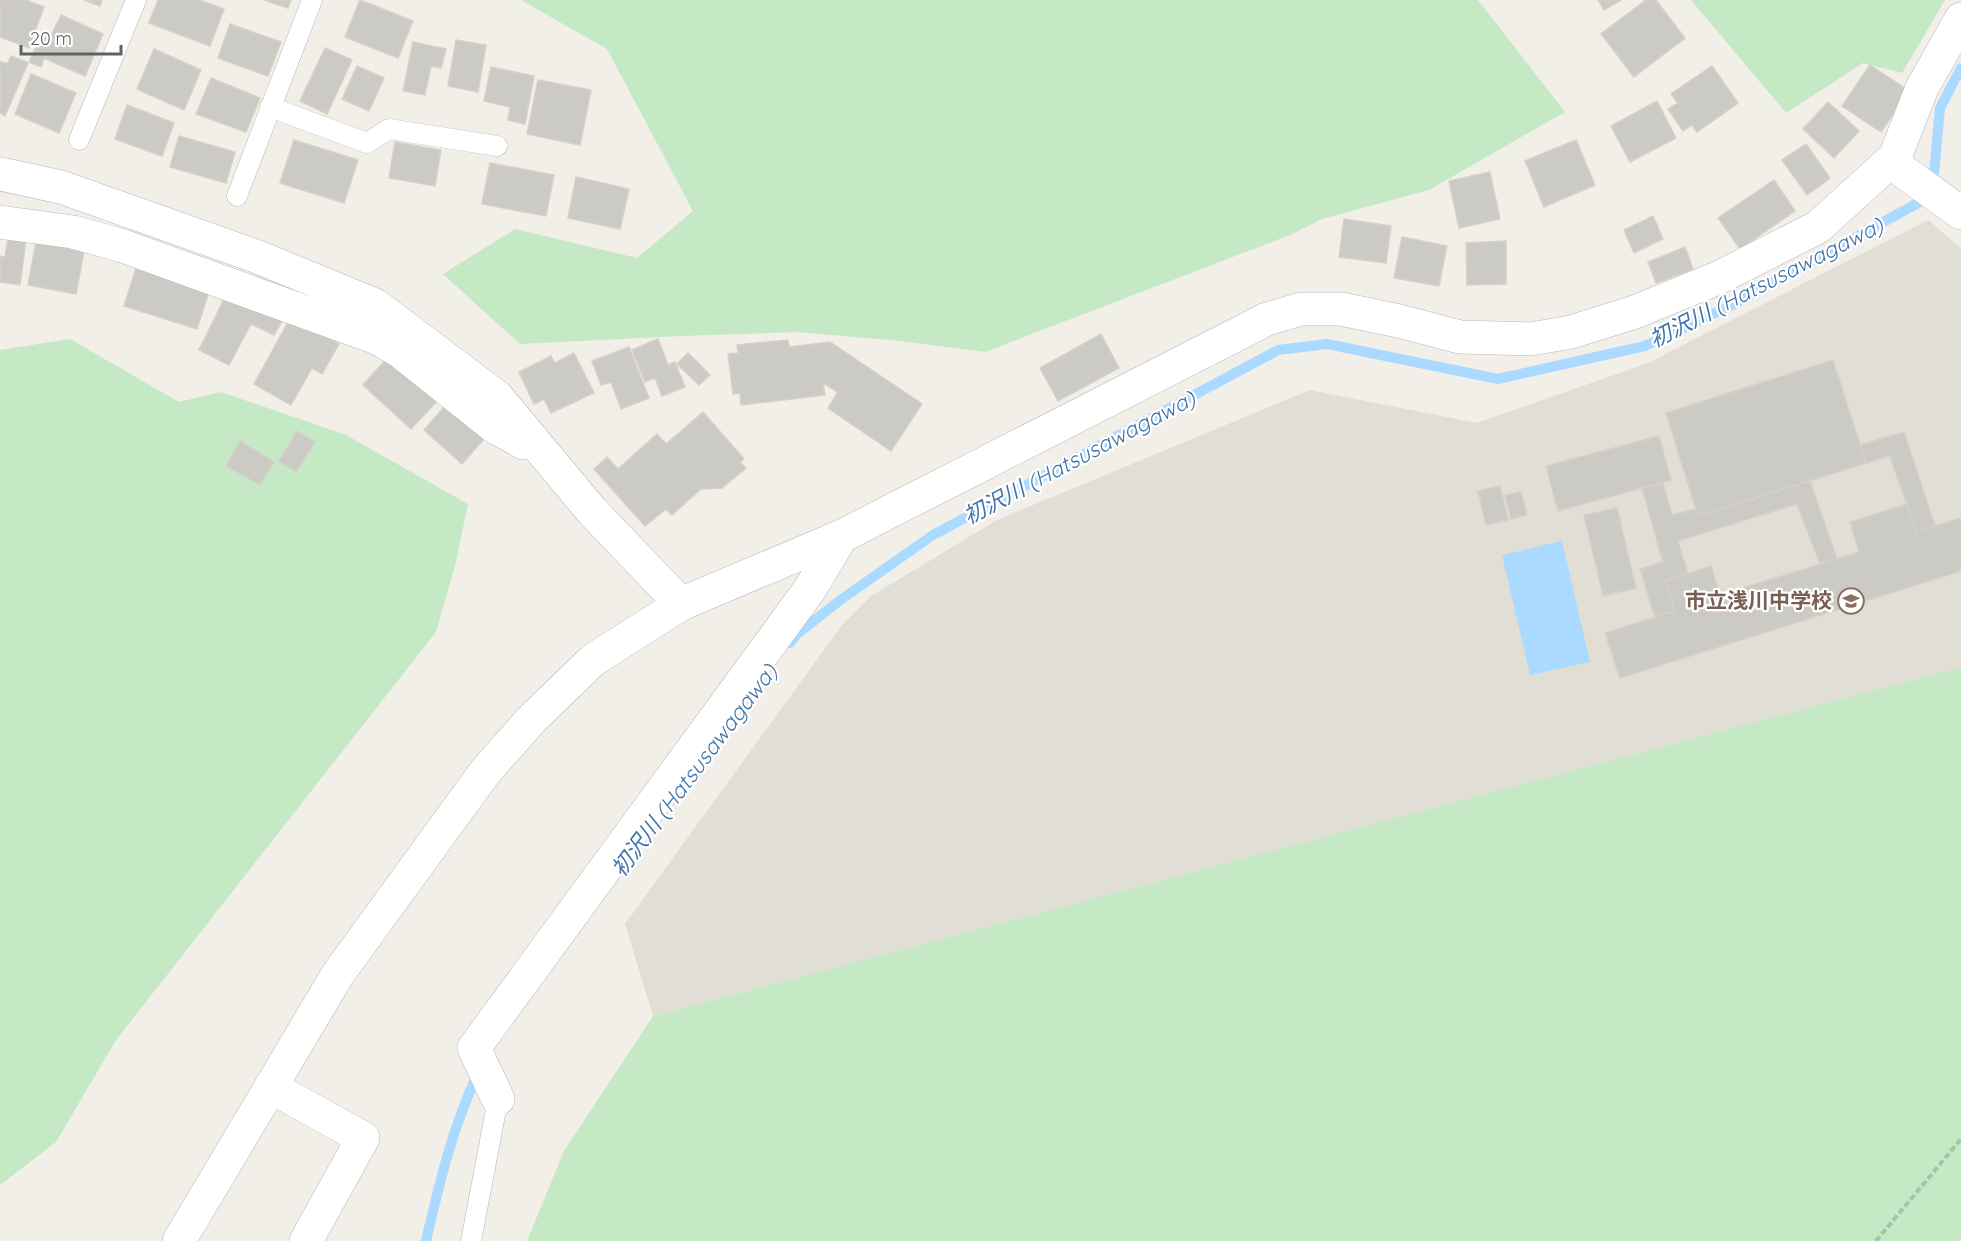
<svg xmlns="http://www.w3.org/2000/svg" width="1961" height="1241" font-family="Quicksand,'Noto Sans JP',sans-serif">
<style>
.education{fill:#e1ded6}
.green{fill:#c5e8c5}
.water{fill:#aadaff}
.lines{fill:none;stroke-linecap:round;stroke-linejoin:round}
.stream{stroke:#aadaff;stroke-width:10}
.building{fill:#cccac5;stroke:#d6d1c6;stroke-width:1.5}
.service-casing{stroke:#b5b8bc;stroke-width:21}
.minor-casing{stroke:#b5b8bc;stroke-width:34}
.path{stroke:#9cc7a9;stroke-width:4;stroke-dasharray:6 3;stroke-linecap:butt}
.service{stroke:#fff;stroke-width:20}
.minor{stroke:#fff;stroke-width:33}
.labels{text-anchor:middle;stroke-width:4.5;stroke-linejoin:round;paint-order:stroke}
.education-label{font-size:21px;font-weight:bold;fill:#785e54;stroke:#fff;text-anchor:end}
.water-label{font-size:22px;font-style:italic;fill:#4174aa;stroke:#fff}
</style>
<rect width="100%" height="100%" fill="#f1efe8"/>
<!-- education -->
<polygon class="education" points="1928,220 1961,248 1961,667 653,1016 625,924 842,625 871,596 997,520 1310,390 1477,423 1648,363"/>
<!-- green -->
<g class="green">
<polygon points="521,0 1478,0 1565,112 1429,190 1322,219 1290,235 985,352 900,341 798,332 682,336 520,344 443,274 515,229 637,258 693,211 607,49"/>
<polygon points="1691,0 1945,0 1902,73 1863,63 1786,113"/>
<polygon points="70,339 179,402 221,392 346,435 468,504 455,566 436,632 116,1040 56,1142 0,1185 0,350"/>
<polygon points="1961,667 1961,1241 527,1241 564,1151 653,1016"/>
</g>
<!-- water -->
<polygon class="water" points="1562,541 1590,662 1530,675 1502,555"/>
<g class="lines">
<!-- stream -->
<g class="stream">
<polyline points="790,643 796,635 839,601 933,535 1278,350 1327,344 1498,379 1645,346 1736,303 1918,203 1934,174 1940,108 1961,68"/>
<path d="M426,1241c13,-57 27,-115 52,-168"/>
</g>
</g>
<!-- building -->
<g class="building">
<polygon points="0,0 26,0 44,7 29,48 0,37"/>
<polygon points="84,0 102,0 100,6"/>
<polygon points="158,0 199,0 224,9 210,46 149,23"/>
<polygon points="264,0 291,0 288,8"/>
<polygon points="360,0 413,21 398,58 345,37"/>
<polygon points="1598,0 1621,0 1604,10"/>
<polygon points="1646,0 1656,0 1685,38 1634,77 1601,34"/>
<polygon points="61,15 103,34 85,76 44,58 41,67 29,62 42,33 51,36"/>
<polygon points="230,24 281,42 268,76 218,58"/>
<polygon points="456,40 486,45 478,92 448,86"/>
<polygon points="413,42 446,49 441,68 431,66 425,95 403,91"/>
<polygon points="325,48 352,60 327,114 300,101"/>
<polygon points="154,49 201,70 184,110 137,89"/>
<polygon points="11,56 28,63 5,116 0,113 0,61 7,64"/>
<polygon points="1870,65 1909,91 1881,132 1842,106"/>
<polygon points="357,66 384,78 369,111 342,99"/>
<polygon points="1712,66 1738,103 1697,132 1692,125 1683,131 1668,109 1678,103 1671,94"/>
<polygon points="491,67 534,76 525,124 508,120 510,107 484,101"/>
<polygon points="31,74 76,93 59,133 15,114"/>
<polygon points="211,78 260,98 246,132 196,114"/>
<polygon points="538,80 591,90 580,145 527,134"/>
<polygon points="1657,101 1676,138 1630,162 1611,126"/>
<polygon points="1828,102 1859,131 1834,158 1803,129"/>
<polygon points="127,105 174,123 162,156 115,139"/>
<polygon points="179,136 235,152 226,183 170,167"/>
<polygon points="294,140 358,160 344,203 280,183"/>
<polygon points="1576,140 1595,185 1544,207 1525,161"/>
<polygon points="395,142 441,150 435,186 389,178"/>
<polygon points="1806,144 1830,178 1807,195 1782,160"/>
<polygon points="490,163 554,175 546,216 482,204"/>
<polygon points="1490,172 1500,219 1459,228 1449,181"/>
<polygon points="576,177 629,189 620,229 568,218"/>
<polygon points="1774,180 1795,211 1740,249 1718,218"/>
<polygon points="1653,216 1663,239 1634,253 1624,230"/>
<polygon points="1344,219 1391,226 1386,263 1339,257"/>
<polygon points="8,237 26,239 20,285 0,282 0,256 5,257"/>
<polygon points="1402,237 1447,246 1439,286 1394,278"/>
<polygon points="1506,241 1506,284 1467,285 1466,243"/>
<polygon points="36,242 84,251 76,294 28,285"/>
<polygon points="1685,247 1693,269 1656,283 1648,262"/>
<polygon points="137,265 210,288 197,329 124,306"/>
<polygon points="229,289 284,317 274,335 251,324 229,365 199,350"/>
<polygon points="291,317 339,344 322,374 312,368 291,405 254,384"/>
<polygon points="1101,334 1119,368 1058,401 1040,368"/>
<polygon points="658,339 668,365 675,362 685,387 662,396 655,378 645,382 632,350"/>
<polygon points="788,340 789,347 830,342 922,404 891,451 828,408 838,392 823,383 825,395 741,405 740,393 733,394 728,354 738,353 737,345"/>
<polygon points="629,347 649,398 621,409 611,382 601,385 592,361"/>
<polygon points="574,353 594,393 551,413 544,399 534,404 519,372 551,356 555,363"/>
<polygon points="688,353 710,375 699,385 677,364"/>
<polygon points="391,354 440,398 411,429 363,385"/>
<polygon points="1833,360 1866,463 1698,516 1666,413"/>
<polygon points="452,398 490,432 462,464 424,430"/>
<polygon points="703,412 744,459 740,462 746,468 722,488 701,489 672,515 666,509 645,526 594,469 607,457 618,469 657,434 666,444"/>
<polygon points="297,431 315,442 296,472 279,461"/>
<polygon points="1904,432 1935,526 1916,532 1890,456 1866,463 1860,445"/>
<polygon points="1659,436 1671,480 1558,511 1546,466"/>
<polygon points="240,441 274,462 260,485 226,466"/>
<polygon points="1810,481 1837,559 1820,564 1797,504 1678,541 1688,574 1665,581 1675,611 1655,617 1640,569 1663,562 1642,488 1663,483 1672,515 1696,509 1698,516"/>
<polygon points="1500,486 1508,520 1486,525 1478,491"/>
<polygon points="1521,492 1527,515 1511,519 1505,495"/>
<polygon points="1907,504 1916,532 1961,518 1961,571 1620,678 1605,633 1675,611 1665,581 1711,566 1720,595 1837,559 1859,552 1850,522"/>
<polygon points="1617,508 1636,588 1603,596 1584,515"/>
</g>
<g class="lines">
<!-- service casing -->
<g class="service-casing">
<g id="service">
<polyline points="270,107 367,143 389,129 497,146"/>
<polyline points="79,140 136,0"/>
<polyline points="237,196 312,0"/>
<polyline points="471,1241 498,1099"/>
</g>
</g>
<!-- minor casing -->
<g class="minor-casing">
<g id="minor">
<polyline points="1895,157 1900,169 1961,213"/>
<polyline points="0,174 61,187 258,257 375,305 497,397 592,511 681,604"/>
<polyline points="0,222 73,232 123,246 377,338 401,352 495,427 524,443"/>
<polyline points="271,1087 363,1138 306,1241"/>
<polyline points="498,1099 474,1048 810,589 842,536"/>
<polyline points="179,1241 338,974 485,772 530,721 593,660 681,604 842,536 1267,319 1301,309 1341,309 1399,321 1460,337 1531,339 1571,332 1635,312 1720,277 1818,227 1895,157 1922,88 1961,19"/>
</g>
</g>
<!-- path -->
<polyline class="path" points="1876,1241 1961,1139"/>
<!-- service -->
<use href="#service" class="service"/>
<!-- minor -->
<use href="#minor" class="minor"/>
</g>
<!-- icons -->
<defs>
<g id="school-ring" transform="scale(1.35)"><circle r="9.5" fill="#fff" stroke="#8d6e63" stroke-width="1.5"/><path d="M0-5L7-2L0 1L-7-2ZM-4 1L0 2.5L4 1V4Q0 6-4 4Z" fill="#8d6e63"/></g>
</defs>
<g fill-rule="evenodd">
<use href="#school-ring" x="1851" y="601"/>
</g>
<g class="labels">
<!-- education labels -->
<g class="education-label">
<text x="1832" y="608">市立浅川中学校</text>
</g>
<!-- water labels -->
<g class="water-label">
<text transform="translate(1766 282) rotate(-27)" y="8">初沢川 (Hatsusawagawa)</text>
<text transform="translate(1079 457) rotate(-28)" y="8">初沢川 (Hatsusawagawa)</text>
<text transform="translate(694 770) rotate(-53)" y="8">初沢川 (Hatsusawagawa)</text>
</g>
</g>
<!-- scale -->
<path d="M21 45v9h100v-9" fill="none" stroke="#5f6368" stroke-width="3"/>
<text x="30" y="45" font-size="18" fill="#5f6368" stroke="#ffffff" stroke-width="4.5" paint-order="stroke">20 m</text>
</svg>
